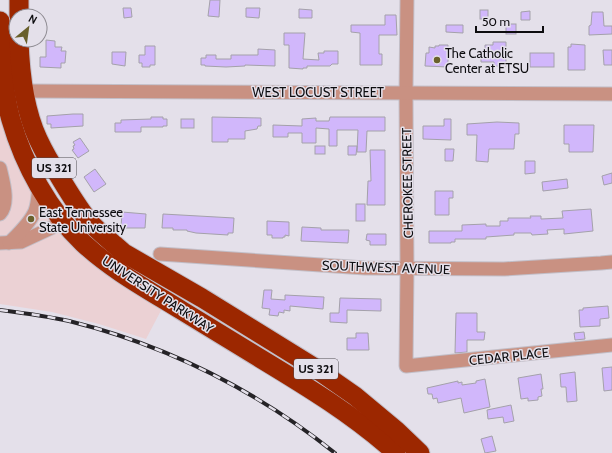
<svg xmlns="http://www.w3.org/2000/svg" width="612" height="453" font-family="Cabin,sans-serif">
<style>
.education{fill:#ebd1d4}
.building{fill:#d1b7fb;stroke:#a4a1aa}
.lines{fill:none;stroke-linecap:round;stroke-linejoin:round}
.minor-casing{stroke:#c2bec7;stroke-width:15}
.highway-casing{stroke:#c2bec7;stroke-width:21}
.minor{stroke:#c99182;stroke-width:13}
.highway{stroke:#9c2700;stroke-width:19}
.rail-casing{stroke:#252327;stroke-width:4}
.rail{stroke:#e4e0ea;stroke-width:2.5;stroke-dasharray:8;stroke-linecap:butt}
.poi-dot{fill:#69602c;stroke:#e4e0ea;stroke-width:1.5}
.labels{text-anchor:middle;stroke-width:3;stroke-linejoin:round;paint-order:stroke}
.shield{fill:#e4e0ea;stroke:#4e4c51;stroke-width:1}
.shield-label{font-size:12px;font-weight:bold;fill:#0d0c0f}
.poi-label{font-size:13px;fill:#0d0c0f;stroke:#e4e0ea;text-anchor:start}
.street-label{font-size:13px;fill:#0d0c0f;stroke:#e4e0ea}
</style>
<rect width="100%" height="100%" fill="#e4e0ea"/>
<!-- education -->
<polygon class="education" points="0,91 48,202 166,301 146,339 99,324 52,312 0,304"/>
<!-- building -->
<g class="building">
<polygon points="210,0 220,0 219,17 208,16"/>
<polygon points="123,8 131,8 132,17 124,18"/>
<polygon points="246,8 260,8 259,18 246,17"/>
<polygon points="299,9 312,10 312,18 299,18"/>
<rect x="480" y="10" width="8" height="9"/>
<polygon points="530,11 530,20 521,20 521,12"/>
<polygon points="592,12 603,12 604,26 612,26 612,34 589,35 589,26 591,25"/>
<polygon points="385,15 396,15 397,35 379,35 379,54 382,54 382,65 360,65 360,33 351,32 351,25 385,25"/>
<rect x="506" y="24" width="10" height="10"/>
<polygon points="446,25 463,25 463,33 446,32"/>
<polygon points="284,33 305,33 303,59 319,60 318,53 324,53 324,51 338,51 338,64 332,64 330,66 307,66 307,68 303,68 303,69 289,68 289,45 284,45"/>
<polygon points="46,40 55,41 55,47 62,47 61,51 66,51 65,63 61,63 61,68 40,67 40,57 46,57"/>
<polygon points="493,42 506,42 506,66 494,66 494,62 481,62 481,53 485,53 485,45 493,45"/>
<polygon points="571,44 585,45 585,70 568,70 568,47 571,47"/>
<polygon points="439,45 448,45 448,67 425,66 426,53 429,53 429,47 435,48 435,46 439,46"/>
<polygon points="145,46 155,46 155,65 150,65 150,67 142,67 142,63 139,63 139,55 145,55"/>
<polygon points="258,49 275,50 275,66 245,65 245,66 226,67 205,66 205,65 201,65 201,58 206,58 206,55 216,55 216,59 231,59 231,55 258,55"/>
<polygon points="603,50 612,50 612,65 604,65"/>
<polygon points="112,52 126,52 125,66 112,64"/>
<rect x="530" y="53" width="24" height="14"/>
<polygon points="73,114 83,114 83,126 51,128 51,124 47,124 47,116"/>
<polygon points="151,117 163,117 163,119 167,119 167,126 163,126 163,127 141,127 141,132 115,132 115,123 121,123 121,120 151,119"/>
<polygon points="212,117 261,118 261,126 258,126 257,129 245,131 245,139 228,139 228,142 212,142"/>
<polygon points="330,117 385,117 385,131 367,131 366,152 357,152 358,130 337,130 337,146 329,146 329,129 316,128 316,143 302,143 302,133 288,133 288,137 273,137 273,125 302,126 302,119 316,118 316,121 329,121"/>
<rect x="181" y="119" width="13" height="9"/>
<polygon points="444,119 451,119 451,140 423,139 423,126 444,126"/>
<polygon points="497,122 519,123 519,134 515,134 514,149 489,149 488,162 476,161 477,135 467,135 467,124"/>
<polygon points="564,125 594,125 593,152 569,152 569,144 564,144"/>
<polygon points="80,138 89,151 78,158 72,150 74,149 73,146 75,145 73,142"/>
<rect x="315" y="146" width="10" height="8"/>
<polygon points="348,146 357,146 356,155 348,155"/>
<polygon points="445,149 454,149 453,161 445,161"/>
<polygon points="370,150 385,150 385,205 367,205 368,181 371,181"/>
<polygon points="525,161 535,161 535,173 525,174"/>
<polygon points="95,169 106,184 94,192 84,177"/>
<polygon points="612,173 612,183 604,185 602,176"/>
<polygon points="567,179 568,188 543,191 542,182"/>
<polygon points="435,191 453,191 453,198 449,198 449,215 435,215"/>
<rect x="356" y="204" width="9" height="17"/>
<polygon points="591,209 593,231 564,234 564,229 547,230 548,234 532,235 531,233 514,233 514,235 486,237 486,239 455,239 455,242 451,242 451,243 429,243 429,231 462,231 462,225 486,224 486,226 500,226 500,221 508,221 508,218 531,218 530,216 541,216 541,219 563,218 562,211"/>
<polygon points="122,212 146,214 145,228 121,228"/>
<polygon points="163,214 234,218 233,233 228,233 228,235 196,233 187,231 187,230 173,230 173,228 162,228"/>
<polygon points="267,221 289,222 289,236 285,235 285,237 283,237 283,238 272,238 272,235 267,235"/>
<polygon points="302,227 321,228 321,230 349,230 348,243 301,241"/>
<polygon points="367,234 386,234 386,245 370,245 370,241 366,240"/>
<polygon points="264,290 272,290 271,299 285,300 285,295 324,297 323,309 290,306 290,311 284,310 284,313 279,312 278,316 269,315 270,309 262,308"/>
<polygon points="340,298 381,299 381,311 347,310 347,323 330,322 330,313 339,313"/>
<polygon points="608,306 609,318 600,319 600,326 580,327 579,310 583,310 583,308"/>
<polygon points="456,313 477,313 477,332 485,332 484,340 467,340 467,352 455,353"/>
<polygon points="584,332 585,339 575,340 574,333"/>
<polygon points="356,333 368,333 369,350 347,350 347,338 356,338"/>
<polygon points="612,367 612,390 604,391 602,368"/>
<polygon points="575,372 577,401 567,402 566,387 561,387 560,374"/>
<polygon points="541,374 543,389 541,389 542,396 538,397 538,400 528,401 528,398 521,399 518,378"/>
<polygon points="485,379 490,407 464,413 461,398 438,403 437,398 433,399 432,394 428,394 427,388 458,381 458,383 462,382 462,385 476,383 476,381"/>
<polygon points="511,405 514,421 504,423 503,417 488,419 487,410"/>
<polygon points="492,436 496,451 485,453 481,439"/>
</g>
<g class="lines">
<!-- minor casing -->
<g class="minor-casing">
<g id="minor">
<polyline points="407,0 406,93 407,269 406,366 612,345"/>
<polyline points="24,91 612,94"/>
<path d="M0,168c3,13 10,35 0,46"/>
<polyline points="0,243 21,242 64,222"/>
<path d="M9,243c10,-10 21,-20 26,-32 3,-8 3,-17 4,-25"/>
<polyline points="160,254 365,268 504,269 601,263 612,262"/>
</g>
</g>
<!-- highway casing -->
<g class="highway-casing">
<g id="highway">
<polyline points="19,16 19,0"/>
<path d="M0,21c3,33 2,67 11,99 13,45 38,91 72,123 29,27 64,46 98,67 25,15 51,31 77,47 48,29 96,58 138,96"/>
<path d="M19,40c1,32 5,69 19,99 6,13 13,25 21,37 9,15 18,30 29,44 10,12 24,22 36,33l78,45 110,68 43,30 42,35 23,22"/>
</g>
</g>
<!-- minor -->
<use href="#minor" class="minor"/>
<!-- highway -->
<use href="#highway" class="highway"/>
<!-- rail casing -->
<g class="rail-casing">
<path id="rail" d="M0,310c23,3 46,6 69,11 97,24 188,70 266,132"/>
</g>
<!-- rail -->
<use href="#rail" class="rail"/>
</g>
<!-- markers -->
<g class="poi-dot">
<circle cx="437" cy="60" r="4"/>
<circle cx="31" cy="219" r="4"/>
</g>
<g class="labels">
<!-- shield labels -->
<g class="shield">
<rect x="32" y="158" width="44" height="20" rx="3"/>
<rect x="294" y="359" width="44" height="20" rx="3"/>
</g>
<g class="shield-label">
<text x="54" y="172">US 321</text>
<text x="316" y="373">US 321</text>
</g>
<!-- poi labels -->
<g class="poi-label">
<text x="445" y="58">The Catholic<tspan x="445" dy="15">Center at ETSU</tspan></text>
<text x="39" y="217">East Tennessee<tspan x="39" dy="15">State University</tspan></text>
</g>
<!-- street labels -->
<g class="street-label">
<text x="318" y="97">WEST LOCUST STREET</text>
<text transform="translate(407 183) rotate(-91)" y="5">CHEROKEE STREET</text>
<text transform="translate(386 267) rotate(2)" y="5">SOUTHWEST AVENUE</text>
<text transform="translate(158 294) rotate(33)" y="5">UNIVERSITY PARKWAY</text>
<text transform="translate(509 356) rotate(-6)" y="5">CEDAR PLACE</text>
</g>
</g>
<!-- north arrow -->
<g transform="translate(28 28) rotate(29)"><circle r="19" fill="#e4e0ea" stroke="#8e8b92"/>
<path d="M0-3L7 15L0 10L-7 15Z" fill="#69602c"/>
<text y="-6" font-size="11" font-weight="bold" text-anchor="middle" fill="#0d0c0f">N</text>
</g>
<!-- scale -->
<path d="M476 26v6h67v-6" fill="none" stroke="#0d0c0f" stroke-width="2"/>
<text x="482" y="26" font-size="12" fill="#0d0c0f" stroke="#e4e0ea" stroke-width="3" paint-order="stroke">50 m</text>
</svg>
